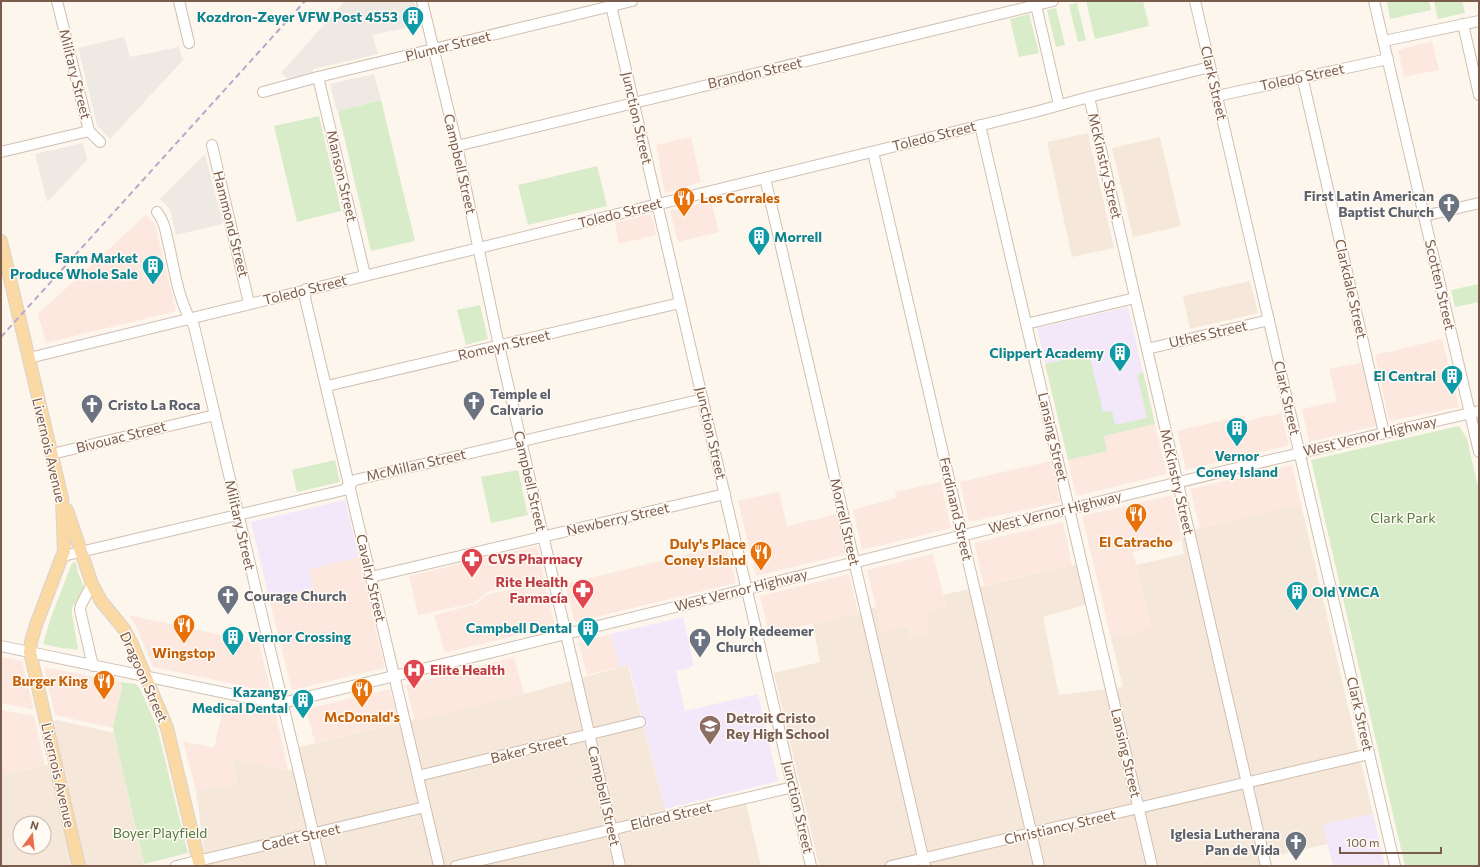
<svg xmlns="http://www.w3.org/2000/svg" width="1480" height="867" font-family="Commissioner,sans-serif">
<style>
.residential{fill:#f5e8da;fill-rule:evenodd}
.commercial{fill:#fde8e0}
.industrial{fill:#efe9e4}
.education{fill:#f3e8fa}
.green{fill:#d8ecc9}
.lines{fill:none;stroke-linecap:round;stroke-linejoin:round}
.minor-casing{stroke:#d1beb0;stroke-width:12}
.major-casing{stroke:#dad1cd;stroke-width:14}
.minor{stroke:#fff;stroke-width:10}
.major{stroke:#fbd9a5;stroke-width:12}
.rail{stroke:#b9a8c9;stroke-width:2;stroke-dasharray:6 4;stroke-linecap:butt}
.labels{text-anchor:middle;stroke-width:3;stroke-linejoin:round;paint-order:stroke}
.culture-label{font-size:14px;font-weight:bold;fill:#0d838f;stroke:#fffaf3;text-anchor:end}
.street-label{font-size:14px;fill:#7a5c4d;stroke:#fffaf3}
.worship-label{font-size:14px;font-weight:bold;fill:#5b616d;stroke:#fffaf3;text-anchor:start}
.food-label{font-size:14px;font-weight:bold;fill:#c56008;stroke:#fffaf3}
.park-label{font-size:14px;fill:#537a41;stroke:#fffaf3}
.health-label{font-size:14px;font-weight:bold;fill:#be3a42;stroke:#fffaf3;text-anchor:start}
.education-label{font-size:14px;font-weight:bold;fill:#785e54;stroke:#fffaf3;text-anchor:start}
</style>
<rect width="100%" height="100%" fill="#fdf6ec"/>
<!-- residential -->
<g class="residential">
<polygon points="1088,133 1114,248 1072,257 1047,142"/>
<polygon points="1160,137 1181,226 1133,237 1112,148"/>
<polygon points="1250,281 1258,313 1190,329 1183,296"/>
<polygon points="1301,504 1373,814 1324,824 1328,844 1260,859 1261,866 819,866 774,673 820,662 813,624 858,613 876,607 882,632 908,626 910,636 929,632 925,612 946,607 943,595 1078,564 1088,604 1043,617 1059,695 1123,687 1111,638 1151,628 1136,565 1184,554 1181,534 1200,528"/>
<polygon points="628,665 665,809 667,822 746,803 761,866 203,866 206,865 196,791 237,783 232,759 288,770 304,771 299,747 524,694"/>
<polygon points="57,720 114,733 144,866 86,866 51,723"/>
<path d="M1,756l5,18 44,-10 24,102h-73zM20,823h24v24h-24z"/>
</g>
<!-- commercial -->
<g class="commercial">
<polygon points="1432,41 1439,70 1404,77 1398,50"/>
<polygon points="691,137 701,182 665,193 656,145"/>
<polygon points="711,201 719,232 678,242 670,211"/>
<polygon points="651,214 656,235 619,244 615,223"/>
<polygon points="146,215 155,224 176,311 46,343 38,314"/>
<polygon points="1442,339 1459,407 1389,421 1375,355"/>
<polygon points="1364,362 1379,425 1309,442 1302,409 1337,401 1329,369"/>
<polygon points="1281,413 1289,445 1186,470 1177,431 1244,415 1246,421"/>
<polygon points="1155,424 1167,474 1076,496 1068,460 1107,451 1104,436"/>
<polygon points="1051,461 1060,502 969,522 960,482"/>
<polygon points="1292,465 1301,504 1200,528 1190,489"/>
<polygon points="941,482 951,528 862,550 853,510 896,498 895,492"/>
<polygon points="779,492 787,526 837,514 847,554 756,576 738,501"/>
<polygon points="1172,495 1182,540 1133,552 1151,628 1111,638 1082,516"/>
<polygon points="1063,522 1072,565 984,585 974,543"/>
<polygon points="726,545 736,583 575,622 565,584"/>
<polygon points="537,546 544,579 487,592 474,603 418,615 409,576"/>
<polygon points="933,554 946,607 925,612 930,632 910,636 907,626 882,632 867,570"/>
<polygon points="359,557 385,668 292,690 269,598 313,588 309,569"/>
<polygon points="849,574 858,613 769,634 760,596"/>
<polygon points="544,582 555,626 445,653 434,615 476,604 486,595"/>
<polygon points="128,615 259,643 271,692 153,667 136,626"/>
<polygon points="611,634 619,667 587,675 578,642"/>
<polygon points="1,657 22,661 34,710 1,703"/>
<polygon points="514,657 524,694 415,721 406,685"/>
<polygon points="44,667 121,682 122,687 113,728 55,715"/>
<polygon points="390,689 399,723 315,743 306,709"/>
<polygon points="224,705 276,715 288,770 232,759 237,783 196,791 183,741 214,748"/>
<polygon points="1,710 34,716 45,765 5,774 1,756"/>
</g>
<!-- industrial -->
<g class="industrial">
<polygon points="345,1 414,1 419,25 372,35 378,54 313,69 313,73 291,81 281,73"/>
<polygon points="124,37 130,57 179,47 183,60 110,139 97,125 78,48"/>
<polygon points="374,74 381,100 337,111 330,84"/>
<polygon points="83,143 87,160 47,202 35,154"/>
<polygon points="205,154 223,224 176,235 170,209 160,199"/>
</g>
<!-- education -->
<g class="education">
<polygon points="1128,307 1155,424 1104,436 1107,451 1068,460 1037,328"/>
<polygon points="345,500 359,557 309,569 313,588 269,598 251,522"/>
<polygon points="683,617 694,666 690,667 690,668 676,671 685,711 758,694 778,781 665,809 629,665 619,667 611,634"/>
<polygon points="1373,814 1385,866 1333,866 1323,824"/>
</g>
<!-- green -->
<g class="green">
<polygon points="1086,1 1143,1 1149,26 1095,39"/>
<polygon points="1387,1 1429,1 1431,10 1390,19"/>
<polygon points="1434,1 1462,1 1465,13 1438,19"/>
<polygon points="1077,3 1086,40 1078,42 1069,5"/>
<polygon points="1056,8 1065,45 1056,47 1047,10"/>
<polygon points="1029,14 1039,53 1019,57 1010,19"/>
<polygon points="381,100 415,241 371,251 338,111"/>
<polygon points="319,116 341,211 297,222 274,126"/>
<polygon points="597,166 607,206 528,225 518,185"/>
<polygon points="1479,284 1479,302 1455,307 1451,290"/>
<polygon points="480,305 488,339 466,345 457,310"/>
<polygon points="1089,354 1103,412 1112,411 1115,425 1147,418 1137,374 1143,372 1155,424 1104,436 1107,451 1068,460 1045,364"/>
<polygon points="1459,426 1467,439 1479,491 1479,866 1405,866 1311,460"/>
<polygon points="335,460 340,482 297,492 292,470"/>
<polygon points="518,470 528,515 491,523 481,477"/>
<polygon points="76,562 78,573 84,587 72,608 72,615 78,649 77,650 65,648 65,649 43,644 50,620 72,563"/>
<polygon points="121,682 135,684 139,687 157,727 188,853 144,864 114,733 113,727 122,687"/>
</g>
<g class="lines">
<!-- minor casing -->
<g class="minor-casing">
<g id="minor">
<polyline points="57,1 89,131 100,142"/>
<polyline points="179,1 189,43"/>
<polyline points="422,1 457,146 499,346 620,866"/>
<polyline points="610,1 811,866"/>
<polyline points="1035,1 1059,105"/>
<polyline points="1195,1 1395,866"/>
<polyline points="1374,1 1479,452"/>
<polyline points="1463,24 1479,95"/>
<polyline points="1384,41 1479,21"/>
<polyline points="1302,76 1384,433"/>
<polyline points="318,77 365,275"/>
<polyline points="263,92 318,77 632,1"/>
<polyline points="1217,96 1388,59"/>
<polyline points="1089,97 1266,866"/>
<polyline points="980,125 1152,866"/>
<polyline points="212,145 249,303"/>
<polyline points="457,146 1053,1"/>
<polyline points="1,152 89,131"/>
<polyline points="873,152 1039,866"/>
<polyline points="765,178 925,866"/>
<path d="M157,212c8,10 9,22 12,34 6,27 10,57 25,80l127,540"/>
<polyline points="1424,216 1479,203"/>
<polyline points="306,289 305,298 439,866"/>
<polyline points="1026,324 1135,298"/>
<polyline points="1147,349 1269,320"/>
<polyline points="29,358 1035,112 1089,97 1210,67"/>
<polyline points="327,386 680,303"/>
<polyline points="52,454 215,415"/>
<polyline points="63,556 344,490 355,480 703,399"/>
<polyline points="371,577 725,494"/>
<polyline points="92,584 81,605 80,610 93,666"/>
<path d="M1,646l268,56 13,1c400,-95 797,-200 1197,-292"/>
<polyline points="418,776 640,722"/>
<polyline points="176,866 425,807"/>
<polyline points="456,866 793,787"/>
<polyline points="891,866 1369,754"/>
</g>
</g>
<!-- major casing -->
<g class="major-casing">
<g id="major">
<polyline points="1,241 62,498 64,551 36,625 31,642 30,652 79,866"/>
<polyline points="67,510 92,584 101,601 124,629 131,642 167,728 200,866"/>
</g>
</g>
<!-- minor -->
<use href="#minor" class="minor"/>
<!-- major -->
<use href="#major" class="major"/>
<!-- rail -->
<polyline class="rail" points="1,337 305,1"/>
</g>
<!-- icons -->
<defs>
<g id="building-pin" transform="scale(1.15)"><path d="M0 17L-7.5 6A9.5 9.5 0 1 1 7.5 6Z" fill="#0f9aa8" stroke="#fffaf3"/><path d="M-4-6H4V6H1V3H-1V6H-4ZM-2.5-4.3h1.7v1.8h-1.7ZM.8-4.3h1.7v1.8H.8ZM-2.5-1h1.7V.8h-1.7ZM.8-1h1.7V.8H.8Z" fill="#fff"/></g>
<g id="restaurant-pin" transform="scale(1.15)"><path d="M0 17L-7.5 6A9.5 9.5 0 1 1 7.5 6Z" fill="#e8710a" stroke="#fffaf3"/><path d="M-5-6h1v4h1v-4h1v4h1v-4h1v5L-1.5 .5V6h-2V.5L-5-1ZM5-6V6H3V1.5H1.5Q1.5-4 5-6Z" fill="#fff"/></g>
<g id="church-pin" transform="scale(1.15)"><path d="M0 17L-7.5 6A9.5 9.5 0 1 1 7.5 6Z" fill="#6b7280" stroke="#fffaf3"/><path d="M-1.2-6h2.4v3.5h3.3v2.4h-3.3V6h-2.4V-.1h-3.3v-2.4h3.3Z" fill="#fff"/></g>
<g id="pharmacy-pin" transform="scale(1.15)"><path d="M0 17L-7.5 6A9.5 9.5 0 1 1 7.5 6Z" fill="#e0444e" stroke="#fffaf3"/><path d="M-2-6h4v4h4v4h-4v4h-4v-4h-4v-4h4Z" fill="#fff"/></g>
<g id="hospital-pin" transform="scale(1.15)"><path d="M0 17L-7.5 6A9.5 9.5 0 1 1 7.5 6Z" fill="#e0444e" stroke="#fffaf3"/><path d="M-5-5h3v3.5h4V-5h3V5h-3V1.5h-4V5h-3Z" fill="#fff"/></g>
<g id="school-pin" transform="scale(1.15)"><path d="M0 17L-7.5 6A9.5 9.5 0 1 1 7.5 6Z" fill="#8d6e63" stroke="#fffaf3"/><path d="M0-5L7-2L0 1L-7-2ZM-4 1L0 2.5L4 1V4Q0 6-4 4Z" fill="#fff"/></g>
</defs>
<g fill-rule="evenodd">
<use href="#building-pin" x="413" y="17"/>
<use href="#restaurant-pin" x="684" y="198"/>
<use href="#church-pin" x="1449" y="204"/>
<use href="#building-pin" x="759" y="237"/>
<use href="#building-pin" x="153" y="266"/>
<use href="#building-pin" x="1120" y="353"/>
<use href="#building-pin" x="1452" y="376"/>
<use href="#church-pin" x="474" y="402"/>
<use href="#church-pin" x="92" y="405"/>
<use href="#building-pin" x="1237" y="428"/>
<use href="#restaurant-pin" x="1136" y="514"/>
<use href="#restaurant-pin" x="761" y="552"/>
<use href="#pharmacy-pin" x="472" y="559"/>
<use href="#pharmacy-pin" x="583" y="590"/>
<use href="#building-pin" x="1297" y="592"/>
<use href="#church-pin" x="228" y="596"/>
<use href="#restaurant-pin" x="184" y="625"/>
<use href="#building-pin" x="588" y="628"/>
<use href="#building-pin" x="233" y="637"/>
<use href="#church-pin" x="700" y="639"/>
<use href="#hospital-pin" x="414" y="670"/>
<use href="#restaurant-pin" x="104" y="681"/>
<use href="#restaurant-pin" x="362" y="689"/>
<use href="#building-pin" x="303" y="700"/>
<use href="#school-pin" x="710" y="726"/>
<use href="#church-pin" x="1296" y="842"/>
</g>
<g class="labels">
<!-- culture labels -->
<g class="culture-label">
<text x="398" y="22">Kozdron-Zeyer VFW Post 4553</text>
<text x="774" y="242" text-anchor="start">Morrell</text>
<text x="138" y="263">Farm Market<tspan x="138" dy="16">Produce Whole Sale</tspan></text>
<text x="1104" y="358">Clippert Academy</text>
<text x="1436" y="381">El Central</text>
<text x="1237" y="461" text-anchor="middle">Vernor<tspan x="1237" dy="16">Coney Island</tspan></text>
<text x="1312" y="597" text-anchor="start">Old YMCA</text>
<text x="572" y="633">Campbell Dental</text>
<text x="248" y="642" text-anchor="start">Vernor Crossing</text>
<text x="288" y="697">Kazangy<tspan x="288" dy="16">Medical Dental</tspan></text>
</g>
<!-- street labels -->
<g class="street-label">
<text transform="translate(448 46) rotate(-14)" y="5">Plumer Street</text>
<text transform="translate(755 73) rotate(-13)" y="5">Brandon Street</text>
<text transform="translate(75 74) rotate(76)" y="5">Military Street</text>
<text transform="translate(1302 77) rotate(-12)" y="5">Toledo Street</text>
<text transform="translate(1214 83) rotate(77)" y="5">Clark Street</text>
<text transform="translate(637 118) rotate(77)" y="5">Junction Street</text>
<text transform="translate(934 136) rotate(-14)" y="5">Toledo Street</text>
<text transform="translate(460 164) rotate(77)" y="5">Campbell Street</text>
<text transform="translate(1105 166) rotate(77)" y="5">McKinstry Street</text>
<text transform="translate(342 176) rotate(77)" y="5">Manson Street</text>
<text transform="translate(620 213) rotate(-14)" y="5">Toledo Street</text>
<text transform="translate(231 224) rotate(76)" y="5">Hammond Street</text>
<text transform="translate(1440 285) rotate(77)" y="5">Scotten Street</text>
<text transform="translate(1351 289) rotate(77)" y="5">Clarkdale Street</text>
<text transform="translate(305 290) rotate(-14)" y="5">Toledo Street</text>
<text transform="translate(1208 334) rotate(-13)" y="5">Uthes Street</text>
<text transform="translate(504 345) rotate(-13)" y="5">Romeyn Street</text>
<text transform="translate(1287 398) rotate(77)" y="5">Clark Street</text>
<text transform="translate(711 433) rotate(77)" y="5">Junction Street</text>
<text transform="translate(1370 436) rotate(-13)" y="5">West Vernor Highway</text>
<text transform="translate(121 437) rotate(-14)" y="5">Bivouac Street</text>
<text transform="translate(1053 437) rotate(77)" y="5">Lansing Street</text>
<text transform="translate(49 450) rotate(77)" y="5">Livernois Avenue</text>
<text transform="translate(416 465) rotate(-13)" y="5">McMillan Street</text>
<text transform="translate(530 481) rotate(77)" y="5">Campbell Street</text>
<text transform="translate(1177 482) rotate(77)" y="5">McKinstry Street</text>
<text transform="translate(956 509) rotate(77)" y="5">Ferdinand Street</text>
<text transform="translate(1055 512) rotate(-14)" y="5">West Vernor Highway</text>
<text transform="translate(618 519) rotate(-13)" y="5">Newberry Street</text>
<text transform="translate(845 522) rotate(77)" y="5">Morrell Street</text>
<text transform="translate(240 525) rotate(77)" y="5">Military Street</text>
<text transform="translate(371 578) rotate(77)" y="5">Cavalry Street</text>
<text transform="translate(741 590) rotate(-14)" y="5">West Vernor Highway</text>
<text transform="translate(144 677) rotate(66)" y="5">Dragoon Street</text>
<text transform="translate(1360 714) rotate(77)" y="5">Clark Street</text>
<text transform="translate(529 749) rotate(-14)" y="5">Baker Street</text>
<text transform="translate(1126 753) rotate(77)" y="5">Lansing Street</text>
<text transform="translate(58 775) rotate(77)" y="5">Livernois Avenue</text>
<text transform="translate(604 796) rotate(77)" y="5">Campbell Street</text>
<text transform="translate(798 807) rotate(77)" y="5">Junction Street</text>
<text transform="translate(671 816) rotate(-13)" y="5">Eldred Street</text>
<text transform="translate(1060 827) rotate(-13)" y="5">Christiancy Street</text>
<text transform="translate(301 837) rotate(-13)" y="5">Cadet Street</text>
</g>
<!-- worship labels -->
<g class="worship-label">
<text x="1434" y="201" text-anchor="end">First Latin American<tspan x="1434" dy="16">Baptist Church</tspan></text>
<text x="490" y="399">Temple el<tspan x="490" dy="16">Calvario</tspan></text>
<text x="108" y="410">Cristo La Roca</text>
<text x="244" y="601">Courage Church</text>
<text x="716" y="636">Holy Redeemer<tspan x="716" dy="16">Church</tspan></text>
<text x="1280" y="839" text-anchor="end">Iglesia Lutherana<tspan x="1280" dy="16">Pan de Vida</tspan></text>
</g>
<!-- food labels -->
<g class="food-label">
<text x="700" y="203" text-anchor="start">Los Corrales</text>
<text x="1136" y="547">El Catracho</text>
<text x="746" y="549" text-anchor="end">Duly's Place<tspan x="746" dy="16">Coney Island</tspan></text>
<text x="184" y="658">Wingstop</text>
<text x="88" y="686" text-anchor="end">Burger King</text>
<text x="362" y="722">McDonald's</text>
</g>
<!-- park labels -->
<g class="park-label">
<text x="1403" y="523">Clark Park</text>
<text x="160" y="838">Boyer Playfield</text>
</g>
<!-- health labels -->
<g class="health-label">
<text x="488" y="564">CVS Pharmacy</text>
<text x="568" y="587" text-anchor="end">Rite Health<tspan x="568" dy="16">Farmacía</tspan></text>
<text x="430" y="675">Elite Health</text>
</g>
<!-- education labels -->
<g class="education-label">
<text x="726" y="723">Detroit Cristo<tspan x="726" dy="16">Rey High School</tspan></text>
</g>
</g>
<!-- border -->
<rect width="1480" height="867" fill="none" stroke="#7a5c4d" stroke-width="4"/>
<!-- north arrow -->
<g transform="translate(32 835) rotate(15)"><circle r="19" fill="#fffaf3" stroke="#cabbb1"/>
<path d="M0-3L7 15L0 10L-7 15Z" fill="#e76f51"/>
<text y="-6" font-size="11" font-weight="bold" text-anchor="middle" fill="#7a5c4d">N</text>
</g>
<!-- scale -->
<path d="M1340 847v6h101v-6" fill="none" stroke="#7a5c4d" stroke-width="2"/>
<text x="1346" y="847" font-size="12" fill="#7a5c4d" stroke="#fffaf3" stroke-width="3" paint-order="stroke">100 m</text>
</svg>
